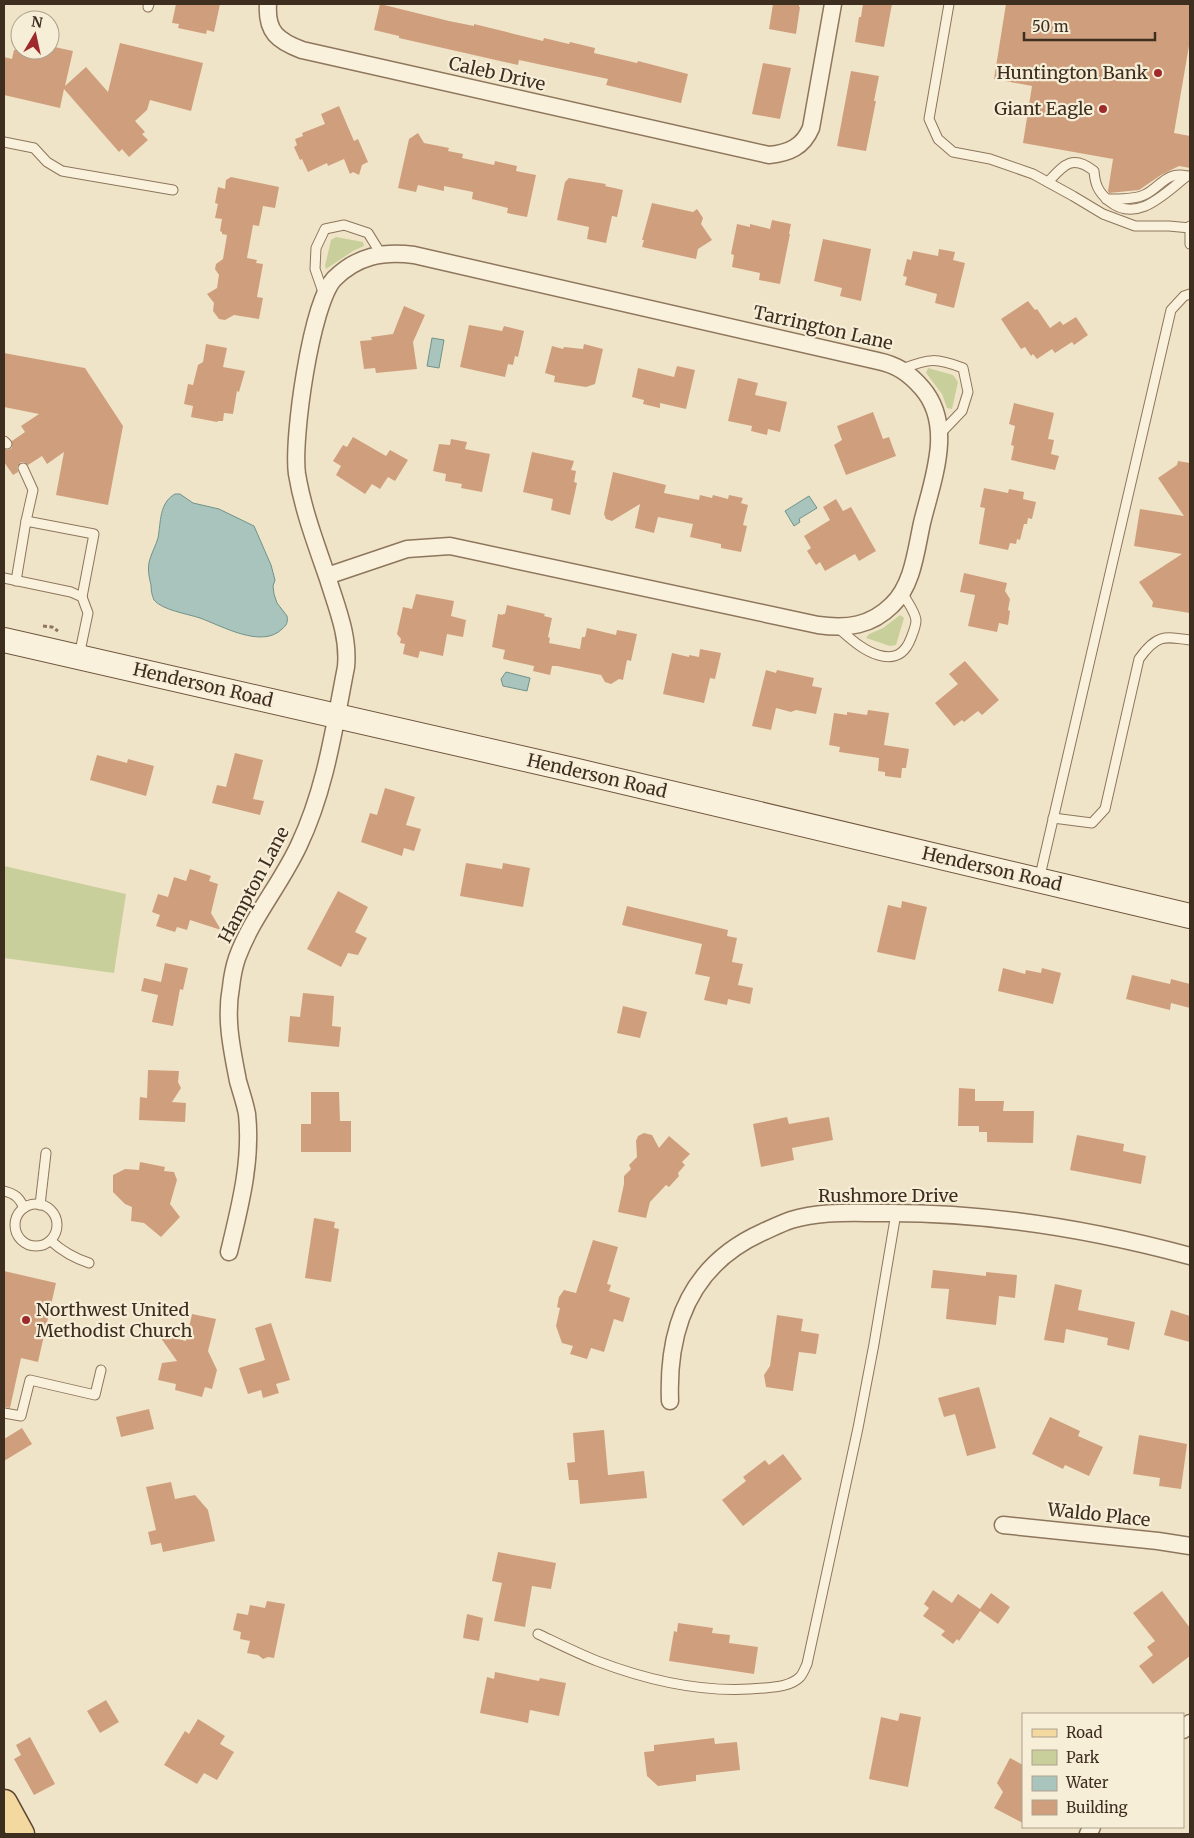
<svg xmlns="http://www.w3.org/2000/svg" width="1194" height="1838" font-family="Merriweather,serif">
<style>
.green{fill:#c9cf9b}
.water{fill:#a9c4bc;stroke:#6f938a}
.building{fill:#cf9f7d}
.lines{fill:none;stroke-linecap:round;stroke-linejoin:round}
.service-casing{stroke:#8d765c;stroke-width:11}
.minor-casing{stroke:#8d765c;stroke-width:19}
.secondary-casing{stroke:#6f573f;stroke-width:26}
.primary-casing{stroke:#5b4430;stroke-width:29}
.path{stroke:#8d765c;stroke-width:3;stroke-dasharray:4 2.5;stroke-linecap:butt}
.service{stroke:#faf1dc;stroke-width:9}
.minor{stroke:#faf1dc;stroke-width:16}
.secondary{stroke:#faf1dc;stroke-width:24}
.primary{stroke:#f3d9a0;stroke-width:26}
.poi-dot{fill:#9e2a2b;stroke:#f7eed8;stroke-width:2}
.labels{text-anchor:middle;stroke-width:4.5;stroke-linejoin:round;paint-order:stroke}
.poi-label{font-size:18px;fill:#3d2e20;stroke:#f7eed8;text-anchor:end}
.street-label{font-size:18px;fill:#3d2e20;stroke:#f7eed8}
</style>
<rect width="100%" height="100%" fill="#f0e4c8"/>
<!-- green -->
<g class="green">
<polygon points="336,237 363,242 364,246 353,251 326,269 325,266 331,240"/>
<polygon points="928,368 953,375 958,382 952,409 947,408 942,394 926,373"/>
<polygon points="900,615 904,618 896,645 890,646 866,638 869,634 883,628"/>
<polygon points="4,866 126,894 114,973 4,958"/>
</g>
<!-- water -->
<g class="water">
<polygon points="432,338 444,340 439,368 427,366"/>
<path d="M175,494h5l13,9 26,6 35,17 17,39 4,15 -2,6 1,8 3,9 10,13c1,6 0,9 -5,13 -20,20 -60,-3 -82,-11 -12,-4 -38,-8 -46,-18 -2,-4 -3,-10 -3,-15 -2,-8 -4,-17 -1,-26 2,-7 6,-14 8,-21 3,-16 1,-35 17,-44z"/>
<polygon points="809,496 817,508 799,519 800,522 794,526 785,511"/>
<polygon points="506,672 530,678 527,691 503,686 501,679"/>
</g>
<!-- building -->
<g class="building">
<polygon points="176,4 220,4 214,32 207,30 206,34 178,28 179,24 172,23"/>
<polygon points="380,4 449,21 474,26 474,24 543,41 544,38 569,44 570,42 595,48 594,53 637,63 638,61 688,74 681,103 606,85 608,79 519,60 518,65 399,38 399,36 374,30"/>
<polygon points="773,4 799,4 799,7 800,7 796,34 769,29"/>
<polygon points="863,4 892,4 884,47 855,42 859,17 861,17"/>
<polygon points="1006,4 1190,4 1190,40 1174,133 1190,136 1190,168 1179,166 1161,175 1139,190 1109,193 1108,191 1113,159 1023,143 1032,86 994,79"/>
<polygon points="120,43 203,63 191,111 150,100 147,110 135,121 145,132 142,134 148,140 129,157 122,149 119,152 64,89 60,108 4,95 4,57 12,59 14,50 50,50 50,46 73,51 65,86 86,67 108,92"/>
<polygon points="763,63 791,68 780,119 752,114"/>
<polygon points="851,71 879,76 874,101 876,101 866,151 837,146"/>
<polygon points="339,106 354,141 358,139 368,162 362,165 359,175 353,172 350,174 344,159 328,166 327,163 308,172 302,159 300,160 294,147 297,145 295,139 303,136 302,133 325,124 321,114"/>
<polygon points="418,133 424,143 449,148 448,151 463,154 462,158 494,165 495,161 517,166 516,171 536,175 527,217 507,213 508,208 472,199 473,192 444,186 444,191 418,185 416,192 398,188 409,139"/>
<polygon points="231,177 279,187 275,208 263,206 259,226 253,225 247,258 257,260 256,263 263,264 257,297 263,298 259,319 234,315 225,320 219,319 213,311 214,303 207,294 217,288 219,275 215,269 216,264 223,259 227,235 222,234 222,232 220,231 222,219 215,218 218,204 215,203 218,187 225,189 226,180"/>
<polygon points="569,178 606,184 605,186 623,190 617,217 612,216 606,243 587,239 589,227 557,220 565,182"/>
<polygon points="652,203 693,212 697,209 703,218 701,224 712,240 698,249 696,259 642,247 644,240 642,240"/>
<polygon points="772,220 791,224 789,234 790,234 780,284 759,280 760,273 732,267 734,255 731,254 737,224 750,227 750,224 770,229"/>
<polygon points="823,239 871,249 861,301 840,296 842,288 814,281"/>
<polygon points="939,249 955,252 953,260 965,263 954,308 935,303 937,294 905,285 907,277 903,276 907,259 911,260 913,251 938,256"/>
<polygon points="1028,301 1035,310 1037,309 1050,328 1060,321 1063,325 1076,317 1088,335 1074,345 1072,342 1055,353 1052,349 1037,359 1033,354 1031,356 1025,347 1021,349 1001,319"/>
<polygon points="404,306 425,315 413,342 417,369 376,373 375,368 364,369 360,341 372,340 371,337 393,334"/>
<polygon points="469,325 502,331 504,326 524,331 518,357 515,356 513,365 508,364 505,377 460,367"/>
<polygon points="206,344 227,348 223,367 245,371 239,392 237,391 233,414 224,413 223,421 218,421 217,422 191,417 193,406 184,404 188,384 193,385 198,365 203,362"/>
<polygon points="584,344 603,349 595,384 586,387 554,382 555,376 545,373 552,346 563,349 564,347 583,349"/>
<polygon points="4,353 85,368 123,426 108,505 56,495 64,452 47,464 42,456 28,465 24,462 21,462 17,467 18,472 13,475 4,462 4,449 8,450 12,448 12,441 25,432 21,426 39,414 4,407"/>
<polygon points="677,366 695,370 686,409 660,403 660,408 643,404 644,400 632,397 638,368 674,377"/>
<polygon points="738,378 758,383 755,395 787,402 780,432 768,429 767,435 751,431 752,426 728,421"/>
<polygon points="1014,403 1054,413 1048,439 1054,440 1051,454 1059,456 1055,470 1011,460 1014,446 1011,445 1015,426 1009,424"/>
<polygon points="873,412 883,439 889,437 896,456 846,475 834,445 842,440 837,426"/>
<polygon points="353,437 386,456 390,450 408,460 395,481 388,477 380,489 372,484 365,494 336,475 341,466 333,461 343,445 347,447"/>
<polygon points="451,439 467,442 465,449 490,454 482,492 461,488 462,484 445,481 446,474 433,471 439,444 450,445"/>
<polygon points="532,452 574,461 571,470 576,471 574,482 577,483 570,515 551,510 553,499 523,492"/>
<polygon points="1178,461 1190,463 1190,613 1152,607 1153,602 1139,582 1182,554 1134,546 1140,509 1184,516 1158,478 1177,465"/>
<polygon points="613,472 666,485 664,493 699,500 700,495 712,498 713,495 728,499 729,495 743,498 741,503 748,505 743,525 747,526 741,552 721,548 721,544 690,537 693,524 658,517 654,533 635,528 640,504 612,521 606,519 604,514"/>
<polygon points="984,488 1008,493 1009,489 1024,492 1023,499 1036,502 1032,519 1028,518 1027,524 1024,524 1020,540 1017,539 1016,544 1010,543 1008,550 979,544 985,508 980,507"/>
<polygon points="836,499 843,511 851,507 876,551 859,561 855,554 825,571 820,562 816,565 807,551 811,548 804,536 830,520 823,507"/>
<polygon points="964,573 1007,583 1005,591 1010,599 1008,610 1010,611 1008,625 999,623 997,632 968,626 975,595 960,592"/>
<polygon points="416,594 454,601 451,616 466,620 463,637 447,634 443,656 420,651 418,658 403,654 405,644 400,643 401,639 397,634 403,607 412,609"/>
<polygon points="507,605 545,614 544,616 552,618 548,637 550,638 549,643 580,649 582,637 585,637 587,628 616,635 617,630 637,634 631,661 627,660 623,680 619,679 611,684 605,682 601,675 557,666 552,666 550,675 533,671 534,666 503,659 505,650 492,647 498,614 503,615 503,614 505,614"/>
<polygon points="700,649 721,653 715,679 710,678 704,703 663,694 672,653 689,657 689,655 699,657"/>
<polygon points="965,661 999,700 982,715 978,711 964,722 962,720 954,726 935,703 958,684 949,674"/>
<polygon points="766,670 776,673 777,670 814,678 812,686 822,688 816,714 796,710 791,712 776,708 771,730 752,726"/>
<polygon points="868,710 889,713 884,745 909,749 906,768 902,768 901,778 885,776 885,772 878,771 879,758 839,752 840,747 829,745 834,713 847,715 847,712 867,715"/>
<polygon points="235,753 263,760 253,799 264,801 260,815 212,803 217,785 226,787"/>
<polygon points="97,755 127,763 128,759 154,766 146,796 90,780"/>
<polygon points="385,788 415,797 406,825 421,829 414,851 404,848 402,856 361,842 370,813 377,815"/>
<polygon points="466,863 502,869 503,863 530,868 523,907 460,896"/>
<polygon points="190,869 211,876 209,881 218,884 211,913 221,930 190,920 187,930 177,927 175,932 156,926 160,915 152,912 158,894 168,897 174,877 186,881"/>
<polygon points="338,891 368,907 355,932 367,938 358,955 348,953 341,967 307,949"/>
<polygon points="902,901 927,907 915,960 877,952 888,905 901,908"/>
<polygon points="627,906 728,930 727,936 737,938 732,962 743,964 738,985 753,988 750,1004 728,999 727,1005 704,1000 710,977 695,974 702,944 622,925"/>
<polygon points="165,963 188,968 183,990 180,989 173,1026 152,1022 158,995 141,991 144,978 161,982"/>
<polygon points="1003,968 1025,974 1026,970 1041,973 1042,968 1061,973 1053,1004 998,991"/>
<polygon points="1132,975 1170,984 1171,979 1190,984 1190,1008 1171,1003 1170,1010 1126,999"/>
<polygon points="303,993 334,996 332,1026 341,1027 339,1047 288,1042 290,1016 300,1017"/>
<polygon points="623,1006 647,1012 640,1038 617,1033"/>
<polygon points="148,1070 179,1071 178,1082 181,1088 172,1102 186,1103 185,1122 139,1120 140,1097 147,1098"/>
<polygon points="959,1088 975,1089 975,1101 1004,1101 1003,1111 1034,1111 1033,1143 987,1142 987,1132 979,1132 979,1126 958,1126"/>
<polygon points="311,1092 339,1092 340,1121 351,1121 351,1152 301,1152 301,1124 311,1124"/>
<polygon points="787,1117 789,1124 829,1117 833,1140 792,1148 794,1160 761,1167 753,1124"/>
<polygon points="644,1133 652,1135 659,1148 669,1136 690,1154 682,1162 685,1165 678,1173 679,1176 669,1187 666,1185 650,1202 646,1218 618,1212 624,1184 624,1176 631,1169 629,1165 637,1157 636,1141 638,1136"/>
<polygon points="1077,1135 1124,1144 1123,1151 1146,1156 1141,1184 1070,1170"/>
<polygon points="140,1162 165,1167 164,1171 174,1172 177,1180 170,1204 180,1217 161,1237 144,1223 131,1221 132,1207 125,1204 113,1192 113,1175 125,1169 139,1170"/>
<polygon points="314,1218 335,1222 334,1228 339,1229 331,1282 305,1278"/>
<polygon points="593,1240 618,1247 607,1284 611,1285 609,1291 630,1298 623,1322 614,1319 604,1352 591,1348 587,1359 570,1354 573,1346 562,1343 556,1326 560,1308 557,1307 559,1297 564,1290 576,1293"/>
<polygon points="933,1270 986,1276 986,1272 1017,1275 1015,1298 999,1296 996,1325 946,1319 949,1289 931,1288"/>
<polygon points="4,1271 56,1283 38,1362 21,1358 10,1408 4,1407"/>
<polygon points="1055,1284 1082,1290 1078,1310 1135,1322 1129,1350 1107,1345 1108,1338 1066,1329 1064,1343 1044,1340"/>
<polygon points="1171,1310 1190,1316 1190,1342 1164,1335"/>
<polygon points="192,1314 216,1319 208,1351 217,1370 212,1389 205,1387 202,1397 175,1390 176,1384 158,1380 162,1363 177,1361 158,1334 186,1341"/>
<polygon points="777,1315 803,1319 801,1331 819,1334 816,1354 799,1352 793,1391 766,1387 764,1375 770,1366"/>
<polygon points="271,1323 290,1380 276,1384 279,1393 263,1398 261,1390 248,1394 239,1368 265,1360 255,1328"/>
<polygon points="979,1387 996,1448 967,1456 955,1414 944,1417 938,1398"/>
<polygon points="149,1409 154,1429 121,1437 116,1417"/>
<polygon points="1050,1417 1080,1431 1078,1436 1103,1447 1089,1476 1065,1465 1063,1469 1032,1454"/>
<polygon points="22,1428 32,1444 4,1461 4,1439"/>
<polygon points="604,1430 608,1475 644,1471 647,1498 580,1504 578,1480 569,1480 567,1463 575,1462 573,1433"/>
<polygon points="1139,1435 1187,1444 1181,1489 1159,1486 1160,1478 1133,1474"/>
<polygon points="783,1454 802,1479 743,1526 722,1500 746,1481 743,1477 765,1460 769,1465"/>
<polygon points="171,1482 175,1499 195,1495 208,1510 215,1541 163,1552 161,1543 151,1545 148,1532 156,1530 146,1487"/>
<polygon points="498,1552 556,1563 551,1589 532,1586 525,1627 494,1621 502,1583 492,1581"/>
<polygon points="933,1590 952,1603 958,1594 980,1609 991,1593 1010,1607 998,1624 980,1611 959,1641 957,1639 953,1644 941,1635 945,1631 923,1616 929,1608 924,1604"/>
<polygon points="1162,1591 1190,1628 1190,1656 1153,1684 1139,1666 1153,1655 1147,1647 1155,1641 1133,1613"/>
<polygon points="267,1601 285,1604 274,1658 268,1657 263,1659 258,1655 247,1653 250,1641 240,1639 241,1632 233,1630 237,1613 248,1615 250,1605 265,1608"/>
<polygon points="467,1614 483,1618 479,1641 463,1638"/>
<polygon points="678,1623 713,1628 712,1633 730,1635 729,1643 758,1647 754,1674 669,1661 674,1631 677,1632"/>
<polygon points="495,1672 539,1681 540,1678 566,1683 559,1716 530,1710 528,1723 480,1713 487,1677 494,1679"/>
<polygon points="106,1700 119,1722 100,1733 87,1711"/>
<polygon points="900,1713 921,1717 908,1787 869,1779 881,1717 898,1721"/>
<polygon points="198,1719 225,1736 220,1744 234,1752 217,1780 204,1773 197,1784 164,1765 185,1731 189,1734"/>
<polygon points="30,1737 55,1784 34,1795 14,1759 21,1755 16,1745"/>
<polygon points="714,1738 715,1744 737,1742 740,1770 696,1775 696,1781 658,1786 647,1776 644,1752 654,1751 654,1745"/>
<polygon points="1010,1758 1023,1765 1023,1823 994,1808 1003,1792 997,1783"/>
</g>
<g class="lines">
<!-- service casing -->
<g class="service-casing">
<g id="service">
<polyline points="949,4 929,119 938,139 953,152 990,159 1033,174 1073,196 1103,214 1135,226 1169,226 1190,228 1190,226"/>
<polyline points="148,7 149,4"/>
<polyline points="4,142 34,148 47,162 62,171 173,190"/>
<path d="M1048,182c16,-17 24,-28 46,-11 1,13 4,21 15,30 28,23 55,-7 78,-25h3"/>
<path d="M1106,199c12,0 29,1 40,-5 15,-8 21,-23 41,-18"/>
<polyline points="1190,228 1190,244"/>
<polyline points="324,295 315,269 316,248 325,229 344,225 368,233 381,254"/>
<path d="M902,369c28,-11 34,-11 61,-1l5,24 -6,19 -22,23"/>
<polyline points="4,441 7,444"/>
<polyline points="23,468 33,490 26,521"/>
<polyline points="4,578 71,592 82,597 88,613 79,656"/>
<polyline points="16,581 26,521 94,534 82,597"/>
<path d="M837,627c13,11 25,23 41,28 17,5 27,-1 33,-17 2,-5 5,-12 5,-18 -1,-9 -10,-20 -14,-28"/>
<path d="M1053,818l39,5 13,-14 34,-150c17,-24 24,-23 51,-19"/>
<polyline points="1039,880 1171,310 1184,296 1190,294"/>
<path d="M4,1191c11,3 15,6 20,17"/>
<circle cx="36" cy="1225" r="21"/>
<polyline points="40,1205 46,1153"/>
<path d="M51,1241c12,11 23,17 38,22"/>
<polyline points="4,1413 21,1416 30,1380 95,1395 101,1370"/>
<path d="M538,1634c19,9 39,19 59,27 52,20 111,33 167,27 12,-1 27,-2 36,-11 3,-3 5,-9 7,-13l51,-236 16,-84 22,-131"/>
</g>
</g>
<!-- minor casing -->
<g class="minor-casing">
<g id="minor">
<path d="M268,4c-2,28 10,37 34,46l467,105c20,-2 34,-8 42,-27l22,-124"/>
<path d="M229,1252c11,-46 23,-91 18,-138 -2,-11 -6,-22 -9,-33 -6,-31 -13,-62 -7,-94 1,-9 3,-20 6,-29 15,-41 44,-74 62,-113 27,-57 35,-117 47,-178 3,-31 -9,-59 -18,-88 -12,-35 -25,-69 -31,-105 -5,-35 14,-170 37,-195 23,-23 49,-28 80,-24l464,106c19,4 31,12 44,27 33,38 10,93 0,135 -6,27 -9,62 -30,82 -21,21 -45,24 -74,20l-368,-79 -43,3 -80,27"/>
<path d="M670,1401c-3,-75 21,-137 93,-169 9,-4 19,-9 28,-12 29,-9 59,-7 90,-7 104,-1 209,16 309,43"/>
<polyline points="1003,1525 1158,1541 1190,1546"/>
<polyline points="1183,1730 1190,1723"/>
<polyline points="1088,1834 1092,1827"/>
</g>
</g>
<!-- secondary casing -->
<g class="secondary-casing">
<polyline id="secondary" points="4,640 573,770 1190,916"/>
</g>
<!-- primary casing -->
<g class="primary-casing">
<polyline id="primary" points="4,1803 21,1834"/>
</g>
<!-- path -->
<polyline class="path" points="43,626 52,627 58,631"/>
<!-- service -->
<use href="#service" class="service"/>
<!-- minor -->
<use href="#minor" class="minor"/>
<!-- secondary -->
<use href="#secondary" class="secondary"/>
<!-- primary -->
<use href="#primary" class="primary"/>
</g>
<!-- markers -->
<g class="poi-dot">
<circle cx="1158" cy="73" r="5"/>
<circle cx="1103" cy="109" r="5"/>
<circle cx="26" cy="1320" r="5"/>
</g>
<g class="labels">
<!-- poi labels -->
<g class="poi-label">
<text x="1148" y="79">Huntington Bank</text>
<text x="1093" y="115">Giant Eagle</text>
<text x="36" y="1316" text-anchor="start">Northwest United<tspan x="36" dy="21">Methodist Church</tspan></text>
</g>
<!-- street labels -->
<g class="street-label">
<text transform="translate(497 74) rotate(13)" y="6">Caleb Drive</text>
<text transform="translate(823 328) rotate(13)" y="6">Tarrington Lane</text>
<text transform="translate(203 685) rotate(13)" y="6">Henderson Road</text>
<text transform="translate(597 776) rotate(13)" y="6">Henderson Road</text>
<text transform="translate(992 869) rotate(13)" y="6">Henderson Road</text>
<text transform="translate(254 885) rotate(-62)" y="6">Hampton Lane</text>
<text x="888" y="1202">Rushmore Drive</text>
<text transform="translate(1099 1515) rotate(6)" y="6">Waldo Place</text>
</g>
</g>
<!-- border -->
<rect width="1194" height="1838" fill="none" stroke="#3d2e20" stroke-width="10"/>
<!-- legend -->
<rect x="1022" y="1713" width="162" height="115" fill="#f7eed8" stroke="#ada18e"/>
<rect x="1032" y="1729" width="25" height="8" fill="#f3d9a0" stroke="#ada18e"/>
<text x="1066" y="1738" font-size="15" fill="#3d2e20">Road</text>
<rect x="1032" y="1750" width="25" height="15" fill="#c9cf9b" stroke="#ada18e"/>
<text x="1066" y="1763" font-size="15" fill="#3d2e20">Park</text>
<rect x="1032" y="1776" width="25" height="15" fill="#a9c4bc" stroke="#ada18e"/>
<text x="1066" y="1788" font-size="15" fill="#3d2e20">Water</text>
<rect x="1032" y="1800" width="25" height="15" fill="#cf9f7d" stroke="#ada18e"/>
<text x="1066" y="1813" font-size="15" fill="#3d2e20">Building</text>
<!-- north arrow -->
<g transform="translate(35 35) rotate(9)"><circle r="24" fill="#f7eed8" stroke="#ada18e"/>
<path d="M0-4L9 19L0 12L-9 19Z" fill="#9e2a2b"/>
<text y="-8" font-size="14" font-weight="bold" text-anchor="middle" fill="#3d2e20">N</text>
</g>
<!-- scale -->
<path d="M1024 32v8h131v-8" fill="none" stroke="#3d2e20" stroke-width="2.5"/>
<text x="1032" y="32" font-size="15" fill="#3d2e20" stroke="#f7eed8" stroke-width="4" paint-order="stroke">50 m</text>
</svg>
